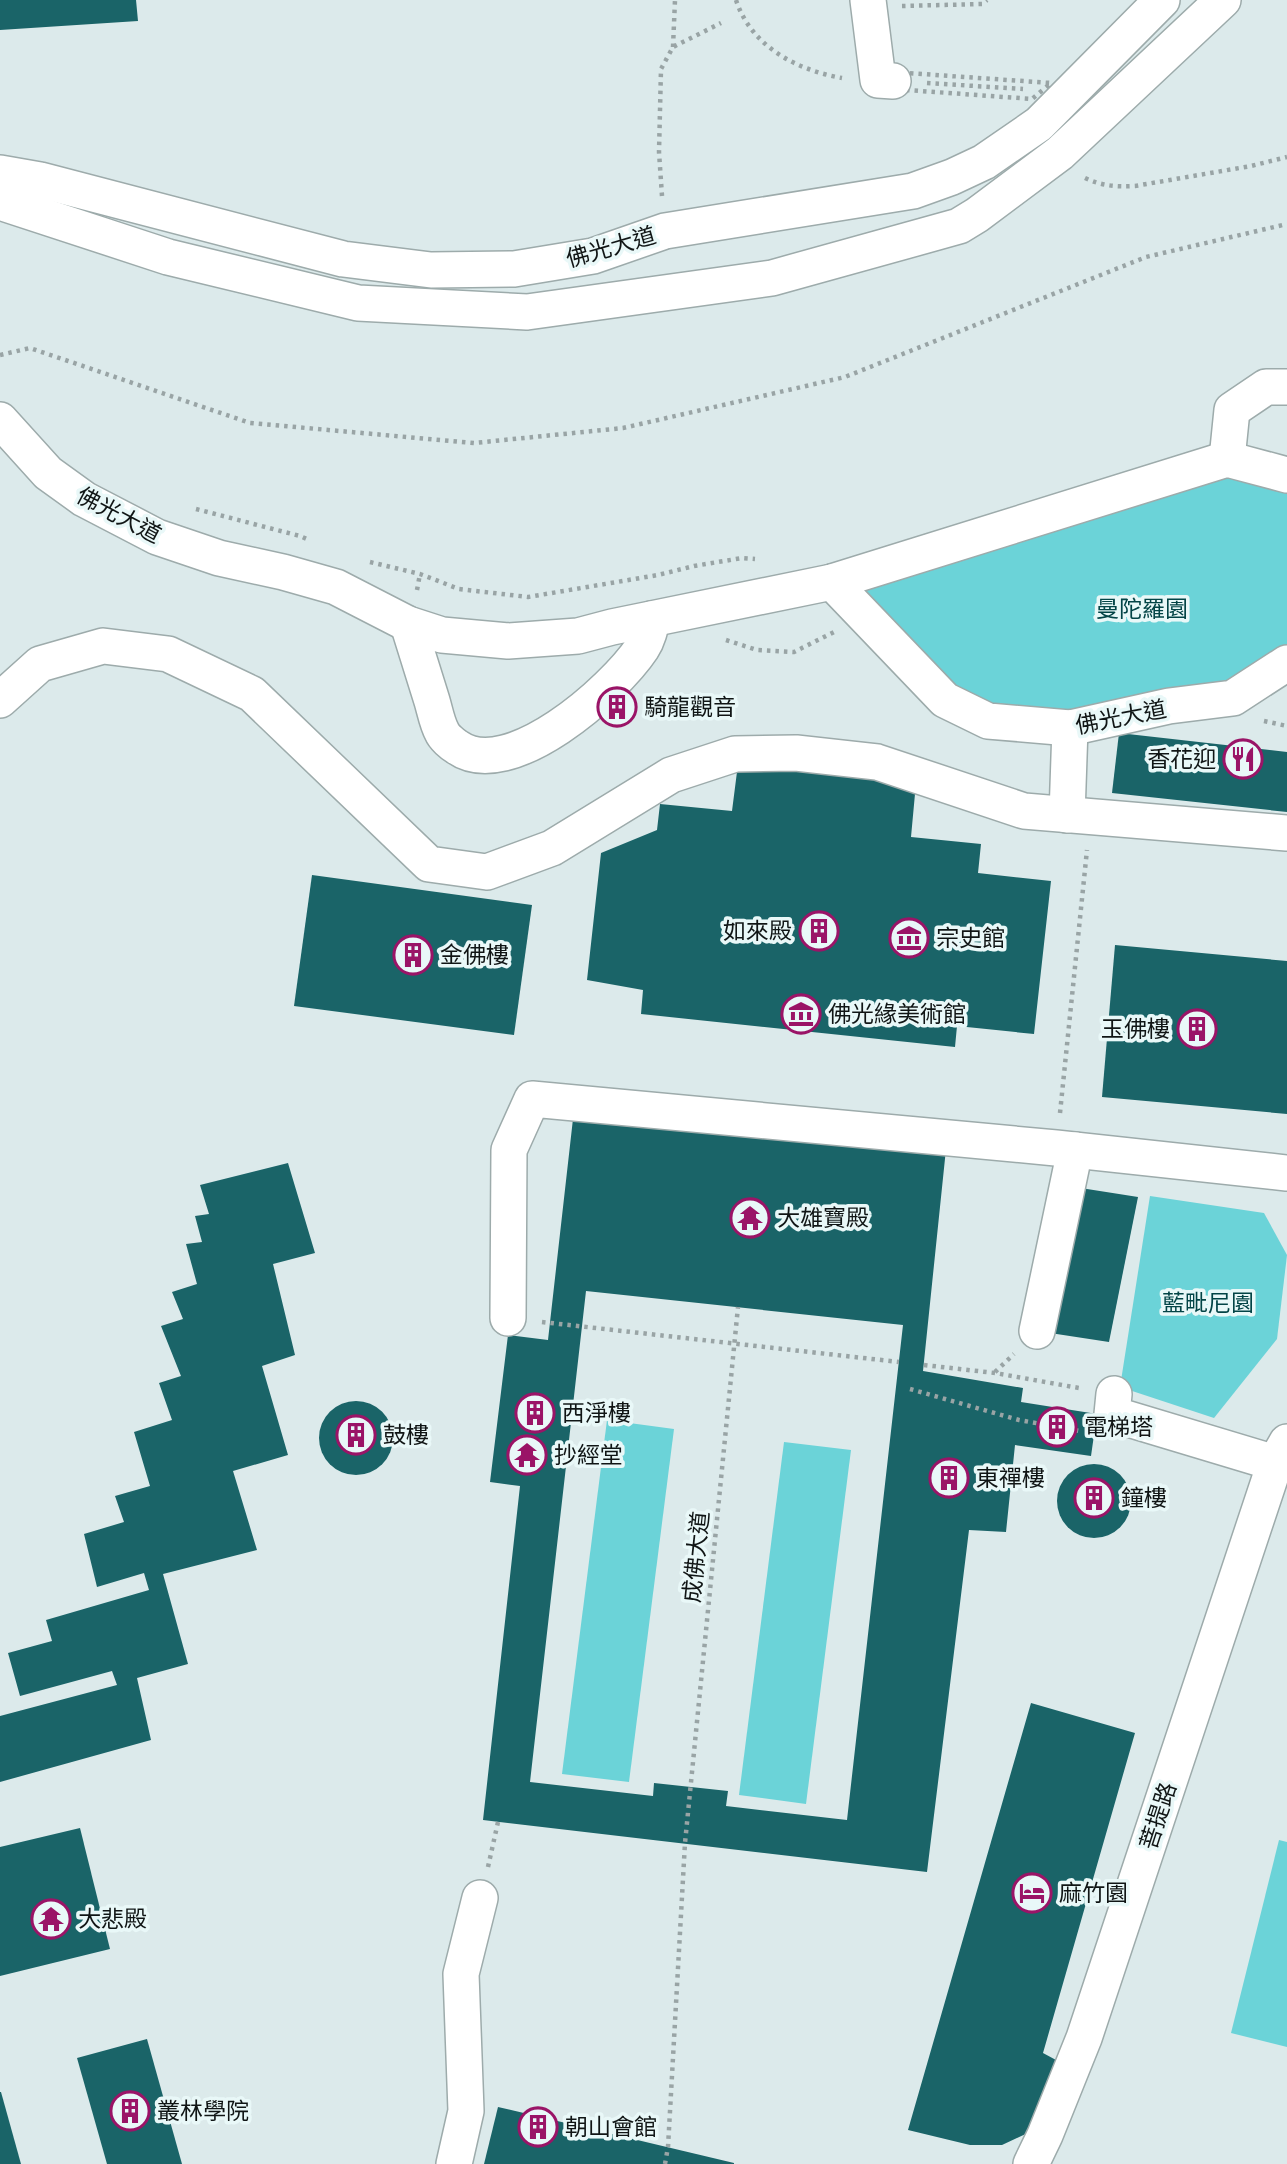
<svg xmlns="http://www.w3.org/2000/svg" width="1287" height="2164" font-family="'PT Sans','Noto Sans TC',sans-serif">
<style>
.green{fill:#6bd3d8}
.building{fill:#1a6468;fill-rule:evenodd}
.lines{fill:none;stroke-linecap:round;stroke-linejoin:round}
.minor-casing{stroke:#9dabab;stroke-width:38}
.path{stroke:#99a4a5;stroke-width:4.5;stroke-dasharray:3.5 5;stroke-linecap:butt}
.minor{stroke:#fff;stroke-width:35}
.labels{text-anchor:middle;stroke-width:7;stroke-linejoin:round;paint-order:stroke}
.street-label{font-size:23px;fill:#101515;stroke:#e9f8f8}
.park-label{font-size:23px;fill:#034446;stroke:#e9f8f8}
.poi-label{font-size:23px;fill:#101515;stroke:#e9f8f8;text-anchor:start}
</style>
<rect width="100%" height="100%" fill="#dceaeb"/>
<!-- green -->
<g class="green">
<polygon points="1231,466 1287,483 1287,656 1177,716 945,713 843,585"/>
<polygon points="1150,1196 1264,1213 1287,1255 1277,1339 1214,1418 1120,1387"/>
<polygon points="607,1420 674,1429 629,1782 562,1774"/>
<polygon points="784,1442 851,1450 806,1804 739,1795"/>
<polygon points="1279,1840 1287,1842 1287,2047 1231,2033"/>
</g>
<!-- building -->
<g class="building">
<polygon points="0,0 136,0 138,21 0,30"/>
<polygon points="621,698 626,706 613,715 608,709"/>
<polygon points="1119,733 1287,752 1287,812 1112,793"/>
<polygon points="738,764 916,783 911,837 981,844 978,873 1051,881 1034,1034 957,1026 955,1047 641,1014 643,990 587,980 601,853 657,830 660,804 732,811"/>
<polygon points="312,875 532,905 514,1035 294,1006"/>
<polygon points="1115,945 1287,961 1287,1114 1102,1097"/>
<path d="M574,1110l372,39 -23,222 100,17 -2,14 76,12 -6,42 -76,-11 -9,87 -37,-2 -42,342 -444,-52 37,-334 -30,-4 18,-147 40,5zM586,1291l317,34 -56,495 -121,-14 2,-15 -74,-8 -1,13 -123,-14z"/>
<polygon points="288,1163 315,1253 273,1264 295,1355 262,1366 288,1455 233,1471 257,1550 163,1574 188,1664 137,1678 151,1740 0,1782 0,1716 117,1685 112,1671 20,1696 8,1653 52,1641 46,1620 149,1590 144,1573 97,1587 84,1534 124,1522 115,1496 150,1486 134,1432 172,1420 159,1383 181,1376 161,1326 183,1319 172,1292 197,1284 186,1244 202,1242 195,1216 209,1214 200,1185"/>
<polygon points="1068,1186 1138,1197 1109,1342 1037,1331"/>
<circle cx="356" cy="1438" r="37"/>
<circle cx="1094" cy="1501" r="37"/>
<polygon points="1031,1703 1135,1733 1043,2053 1056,2060 1045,2100 1032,2131 1002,2145 970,2145 908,2130"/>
<polygon points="80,1828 110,1949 0,1976 0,1847"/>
<polygon points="147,2039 182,2164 107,2164 77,2058"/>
<polygon points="0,2092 1,2092 21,2164 0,2164"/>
<polygon points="498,2107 734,2163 734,2164 484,2164"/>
</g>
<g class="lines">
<!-- minor casing -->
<g class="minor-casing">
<g id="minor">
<polyline points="868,0 878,80 893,81"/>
<polyline points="0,173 40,180 343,259 431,270 514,269 593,256 665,231 913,191 952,177 984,162 1039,124 1162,0"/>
<polyline points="0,202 168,257 358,303 527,312 772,278 959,226 977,215 1060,153 1223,0"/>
<polyline points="0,420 48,473 84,499 157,537 219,558 283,572 336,587 408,624 442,635 508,641 578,636 612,627 832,582 1227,459 1287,475"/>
<polyline points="1227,459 1232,410 1266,387 1287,387"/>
<polyline points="832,582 945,700 988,721 1070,728 1169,706 1233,698 1287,663"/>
<path d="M408,624c8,26 16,52 24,77 3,10 5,22 10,31 2,5 10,12 15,15 52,37 157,-57 185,-99 6,-9 8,-19 10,-29"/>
<polyline points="0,700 40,664 103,646 168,654 252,694 429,864 487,872 552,848 671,775 735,754 796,753 877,762 1024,811 1287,833"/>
<polyline points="1067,815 1070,728"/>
<polyline points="508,1318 509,1150 532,1099 1056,1148 1287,1173"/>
<polyline points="1037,1331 1075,1150"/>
<polyline points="1114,1394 1112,1414 1275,1463"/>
<polyline points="454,2164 466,2111 461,1974 480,1898"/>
<polyline points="1031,2164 1045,2135 1084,2038 1275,1463 1287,1442"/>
</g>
</g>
<!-- path -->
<g class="path">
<path d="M736,0c15,46 60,70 106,78"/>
<polyline points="902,6 982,4 987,0"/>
<polyline points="673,47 675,0"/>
<polygon points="893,72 1051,83 1032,99 893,89"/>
<polyline points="927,83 1023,89"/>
<path d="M1085,178c17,8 31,9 50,8l116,-20 36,-9"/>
<polyline points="662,196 659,152 661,69 673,47 721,23"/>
<polyline points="0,355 30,348 250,423 474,443 623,428 845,377 1146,257 1287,224"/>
<polyline points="196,509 300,536 309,540"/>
<polyline points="370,562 420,574 459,589 528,597 658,575 694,566 742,558 755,559"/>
<polyline points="417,590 420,574"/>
<polyline points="726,640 757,650 794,652 834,632"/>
<polyline points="1264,721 1287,726"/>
<polyline points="1060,1113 1087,850"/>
<polyline points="542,1322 899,1362"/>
<polyline points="924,1365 995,1373 1079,1388"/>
<polyline points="995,1372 1014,1354"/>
<polyline points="910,1389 1019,1420 1080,1431"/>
<polyline points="488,1867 498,1822"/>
<polyline points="665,2164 668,2147 685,1843 738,1307"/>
</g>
<!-- minor -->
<use href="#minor" class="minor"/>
</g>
<!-- icons -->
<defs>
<g id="building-ring" transform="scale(2.0125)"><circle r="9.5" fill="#e9f8f8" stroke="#9a1467" stroke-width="1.5"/><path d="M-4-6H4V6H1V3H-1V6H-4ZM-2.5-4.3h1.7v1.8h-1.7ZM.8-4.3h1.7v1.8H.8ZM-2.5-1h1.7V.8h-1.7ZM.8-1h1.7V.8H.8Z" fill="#9a1467"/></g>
<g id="restaurant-ring" transform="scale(2.0125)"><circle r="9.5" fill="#e9f8f8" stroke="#9a1467" stroke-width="1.5"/><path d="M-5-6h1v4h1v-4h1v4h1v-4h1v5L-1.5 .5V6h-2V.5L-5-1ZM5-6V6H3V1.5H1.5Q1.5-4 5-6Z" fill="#9a1467"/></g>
<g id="museum-ring" transform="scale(2.0125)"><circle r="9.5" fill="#e9f8f8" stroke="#9a1467" stroke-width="1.5"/><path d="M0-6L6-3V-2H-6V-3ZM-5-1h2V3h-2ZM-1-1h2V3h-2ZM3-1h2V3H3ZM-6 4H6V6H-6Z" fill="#9a1467"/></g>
<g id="temple-ring" transform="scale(2.0125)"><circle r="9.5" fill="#e9f8f8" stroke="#9a1467" stroke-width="1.5"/><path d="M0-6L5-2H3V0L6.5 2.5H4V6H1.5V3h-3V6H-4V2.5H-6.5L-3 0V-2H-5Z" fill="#9a1467"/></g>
<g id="hotel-ring" transform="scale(2.0125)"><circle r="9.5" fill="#e9f8f8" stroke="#9a1467" stroke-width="1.5"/><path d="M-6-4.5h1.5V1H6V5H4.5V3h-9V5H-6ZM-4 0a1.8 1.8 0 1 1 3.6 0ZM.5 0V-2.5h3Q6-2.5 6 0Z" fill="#9a1467"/></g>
</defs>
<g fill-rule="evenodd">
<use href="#building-ring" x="617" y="707"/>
<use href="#restaurant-ring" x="1243" y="759"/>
<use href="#building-ring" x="819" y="931"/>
<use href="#museum-ring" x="909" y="938"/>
<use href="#building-ring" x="413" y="955"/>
<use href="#museum-ring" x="801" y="1014"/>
<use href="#building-ring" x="1197" y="1029"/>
<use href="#temple-ring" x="750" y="1218"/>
<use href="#building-ring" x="535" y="1413"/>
<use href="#building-ring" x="1057" y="1427"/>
<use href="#building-ring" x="356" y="1435"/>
<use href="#temple-ring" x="527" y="1455"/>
<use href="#building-ring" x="949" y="1478"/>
<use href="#building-ring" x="1094" y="1498"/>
<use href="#hotel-ring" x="1032" y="1893"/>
<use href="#temple-ring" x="51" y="1919"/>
<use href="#building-ring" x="130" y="2111"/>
<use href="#building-ring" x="538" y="2127"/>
</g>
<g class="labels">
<!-- street labels -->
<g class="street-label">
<text transform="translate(611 247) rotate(-16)" y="8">佛光大道</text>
<text transform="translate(119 515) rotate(28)" y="8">佛光大道</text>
<text transform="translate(1121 717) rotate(-11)" y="8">佛光大道</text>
<text transform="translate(696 1557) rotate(-84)" y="8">成佛大道</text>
<text transform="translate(1158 1816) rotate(-72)" y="8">菩提路</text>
</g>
<!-- park labels -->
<g class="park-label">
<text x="1142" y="617">曼陀羅園</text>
<text x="1208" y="1311">藍毗尼園</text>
</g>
<!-- poi labels -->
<g class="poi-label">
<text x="644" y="715">騎龍觀音</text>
<text x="1216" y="767" text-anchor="end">香花迎</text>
<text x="792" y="939" text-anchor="end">如來殿</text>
<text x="936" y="946">宗史館</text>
<text x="440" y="963">金佛樓</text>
<text x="828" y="1022">佛光緣美術館</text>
<text x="1170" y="1037" text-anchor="end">玉佛樓</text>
<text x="777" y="1226">大雄寶殿</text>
<text x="562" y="1421">西淨樓</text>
<text x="1084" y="1435">電梯塔</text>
<text x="383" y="1443">鼓樓</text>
<text x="554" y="1463">抄經堂</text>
<text x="976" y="1486">東禪樓</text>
<text x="1121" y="1506">鐘樓</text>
<text x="1059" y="1901">麻竹園</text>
<text x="78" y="1927">大悲殿</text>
<text x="157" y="2119">叢林學院</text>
<text x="565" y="2135">朝山會館</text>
</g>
</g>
</svg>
